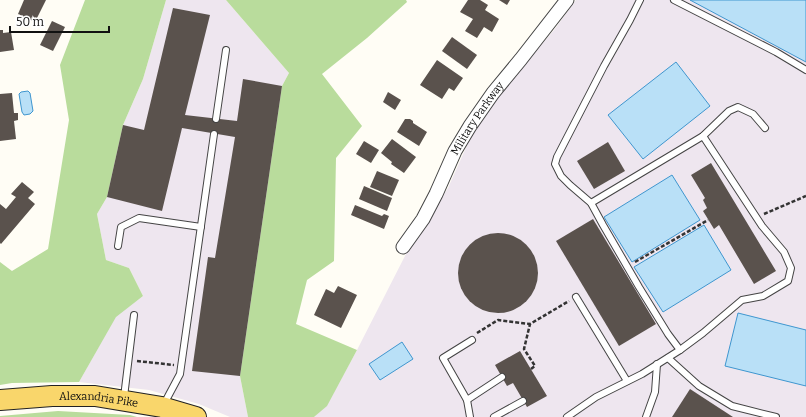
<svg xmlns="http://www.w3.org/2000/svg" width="806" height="417" font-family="Bitter,serif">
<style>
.industrial{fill:#eee6ef}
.forest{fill:#b9dc9c}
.water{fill:#b9e0f7;stroke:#3f96cf}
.building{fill:#5a524d}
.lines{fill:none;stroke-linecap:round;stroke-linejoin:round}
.lane-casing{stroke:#444;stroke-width:8}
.street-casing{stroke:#444;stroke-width:15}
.primary-casing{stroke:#222;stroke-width:22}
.path{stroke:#333;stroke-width:2.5;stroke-dasharray:4 2;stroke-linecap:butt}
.lane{stroke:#fff;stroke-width:6}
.street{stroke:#fff;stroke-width:13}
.primary{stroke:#f9d66b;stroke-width:20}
.labels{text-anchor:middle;stroke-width:4;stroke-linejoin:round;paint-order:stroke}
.street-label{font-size:11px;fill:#111;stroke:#fff}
</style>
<rect width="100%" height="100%" fill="#fffdf5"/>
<!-- industrial -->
<g class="industrial">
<polygon points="166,0 226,0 289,73 282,86 240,376 248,417 230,417 199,404 149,390 79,382 116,316 143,296 129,268 106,260 97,214 107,197 123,125 143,79"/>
<polygon points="576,0 806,0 806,417 314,417 327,405 357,350 407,252 448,188 477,123 507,85 554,30"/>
</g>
<!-- forest -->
<g class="forest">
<polygon points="85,0 166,0 143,79 123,125 107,197 97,214 106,260 129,268 143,296 116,317 79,382 12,383 0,385 0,262 12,271 48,249 69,120 60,65"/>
<polygon points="226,0 406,0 407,2 367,38 322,74 362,126 336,158 334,261 307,280 296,324 357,350 327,406 314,417 248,417 240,376 282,86 289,73"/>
<polygon points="58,411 130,415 137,417 0,417 0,416"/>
</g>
<!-- water -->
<g class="water">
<polygon points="690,0 806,0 806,62"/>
<polygon points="676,62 710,106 643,159 608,115"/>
<polygon points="28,91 30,93 33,111 30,114 24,115 22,112 19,94 21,92"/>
<polygon points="672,175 700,220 632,262 604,217"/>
<polygon points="704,225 731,270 663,312 634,267"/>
<polygon points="738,313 806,330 806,386 725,366"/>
<polygon points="402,342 413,359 380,380 369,364"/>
</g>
<!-- building -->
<g class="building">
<polygon points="24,0 46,0 35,22 18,14"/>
<polygon points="468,0 480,0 488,5 485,10 499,19 492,32 484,27 477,38 465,31 473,19 460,12"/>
<polygon points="499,0 510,0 507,5"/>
<polygon points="173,8 210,15 185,115 237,121 243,79 282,86 240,376 192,371 208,257 215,258 235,137 182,128 162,211 107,197 123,125 144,130"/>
<polygon points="52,21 65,27 53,51 40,45"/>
<polygon points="0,30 3,30 3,33 11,32 14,50 0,52"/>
<polygon points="452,37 477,55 467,69 442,51"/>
<polygon points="437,60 463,78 454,91 449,88 442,99 420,85"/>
<polygon points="388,92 401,100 395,110 383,102"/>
<polygon points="12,93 14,113 18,113 18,120 14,121 16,139 0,141 0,94"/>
<polygon points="405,119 410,119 413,121 413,123 427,132 419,146 397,132"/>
<polygon points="392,139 416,157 404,173 391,164 392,162 381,153"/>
<polygon points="364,141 379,150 371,163 356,154"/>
<polygon points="608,142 625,171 594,189 577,161"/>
<polygon points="711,163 776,271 754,284 719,225 714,229 703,211 707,208 703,200 705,198 691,175"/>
<polygon points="377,171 399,180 392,196 370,187"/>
<polygon points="22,182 34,192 28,198 35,204 1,244 0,243 0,204 6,209 16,197 11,194"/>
<polygon points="364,186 392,198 387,211 359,199"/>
<polygon points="355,205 382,216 384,214 389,216 384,229 351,215"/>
<polygon points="593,219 656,324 619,346 556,241"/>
<circle cx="498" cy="273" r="40"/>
<polygon points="338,286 357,295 341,328 314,315 326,289 334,293"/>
<polygon points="520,351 547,396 527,407 513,383 507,386 495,365"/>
<polygon points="690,389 733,417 672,417"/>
</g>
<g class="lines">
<!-- lane casing -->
<g class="lane-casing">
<g id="lane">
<polyline points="640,0 630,20 604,66 557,157 555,164 561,176 570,185 591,203 603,225 639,287 668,334 680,350"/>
<polyline points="674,0 776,52 806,70"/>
<polyline points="216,119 226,50"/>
<polyline points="591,203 703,136 729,111 738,107 753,114 765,128"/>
<polyline points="118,246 121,227 139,218 201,227"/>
<polyline points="576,297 627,381"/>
<polyline points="668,358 699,386 732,406 776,417"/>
<polyline points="124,397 134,315"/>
<polyline points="467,400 502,377"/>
<polyline points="164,404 180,374 214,134"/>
<polyline points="470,417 467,400 443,358 472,340"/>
<polyline points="494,417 523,401"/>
<polyline points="567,417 596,397 642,374 680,350 703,333 742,300 763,296 788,281 791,268 784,252 762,226 703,136"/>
<polyline points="646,417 655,392 657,364"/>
</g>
</g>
<!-- street casing -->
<g class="street-casing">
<g id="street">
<path id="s1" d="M403,247l20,-28 13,-25 19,-43 15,-25 23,-33 28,-34 46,-59"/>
</g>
</g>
<!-- primary casing -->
<g class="primary-casing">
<g id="primary">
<path id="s2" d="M0,400l52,-4h43l67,11 34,10"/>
</g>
</g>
<!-- path -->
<g class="path">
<polyline points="764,214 806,196"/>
<polyline points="635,262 708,220"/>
<polyline points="477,333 498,320 530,324"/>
<polyline points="137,361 174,365"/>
<polyline points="531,369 535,366 524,349 530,324 569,301"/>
</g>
<!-- lane -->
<use href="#lane" class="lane"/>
<!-- street -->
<use href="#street" class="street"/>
<!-- primary -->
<use href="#primary" class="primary"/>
</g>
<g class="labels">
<!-- street labels -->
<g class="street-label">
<text dy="4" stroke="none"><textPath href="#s1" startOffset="149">Military Parkway</textPath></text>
<text dy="4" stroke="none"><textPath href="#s2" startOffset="99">Alexandria Pike</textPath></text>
</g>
</g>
<!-- scale -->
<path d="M10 26v6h99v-6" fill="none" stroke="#111111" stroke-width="2"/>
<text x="16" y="26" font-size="12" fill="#111111" stroke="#ffffff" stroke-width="3" paint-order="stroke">50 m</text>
</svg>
